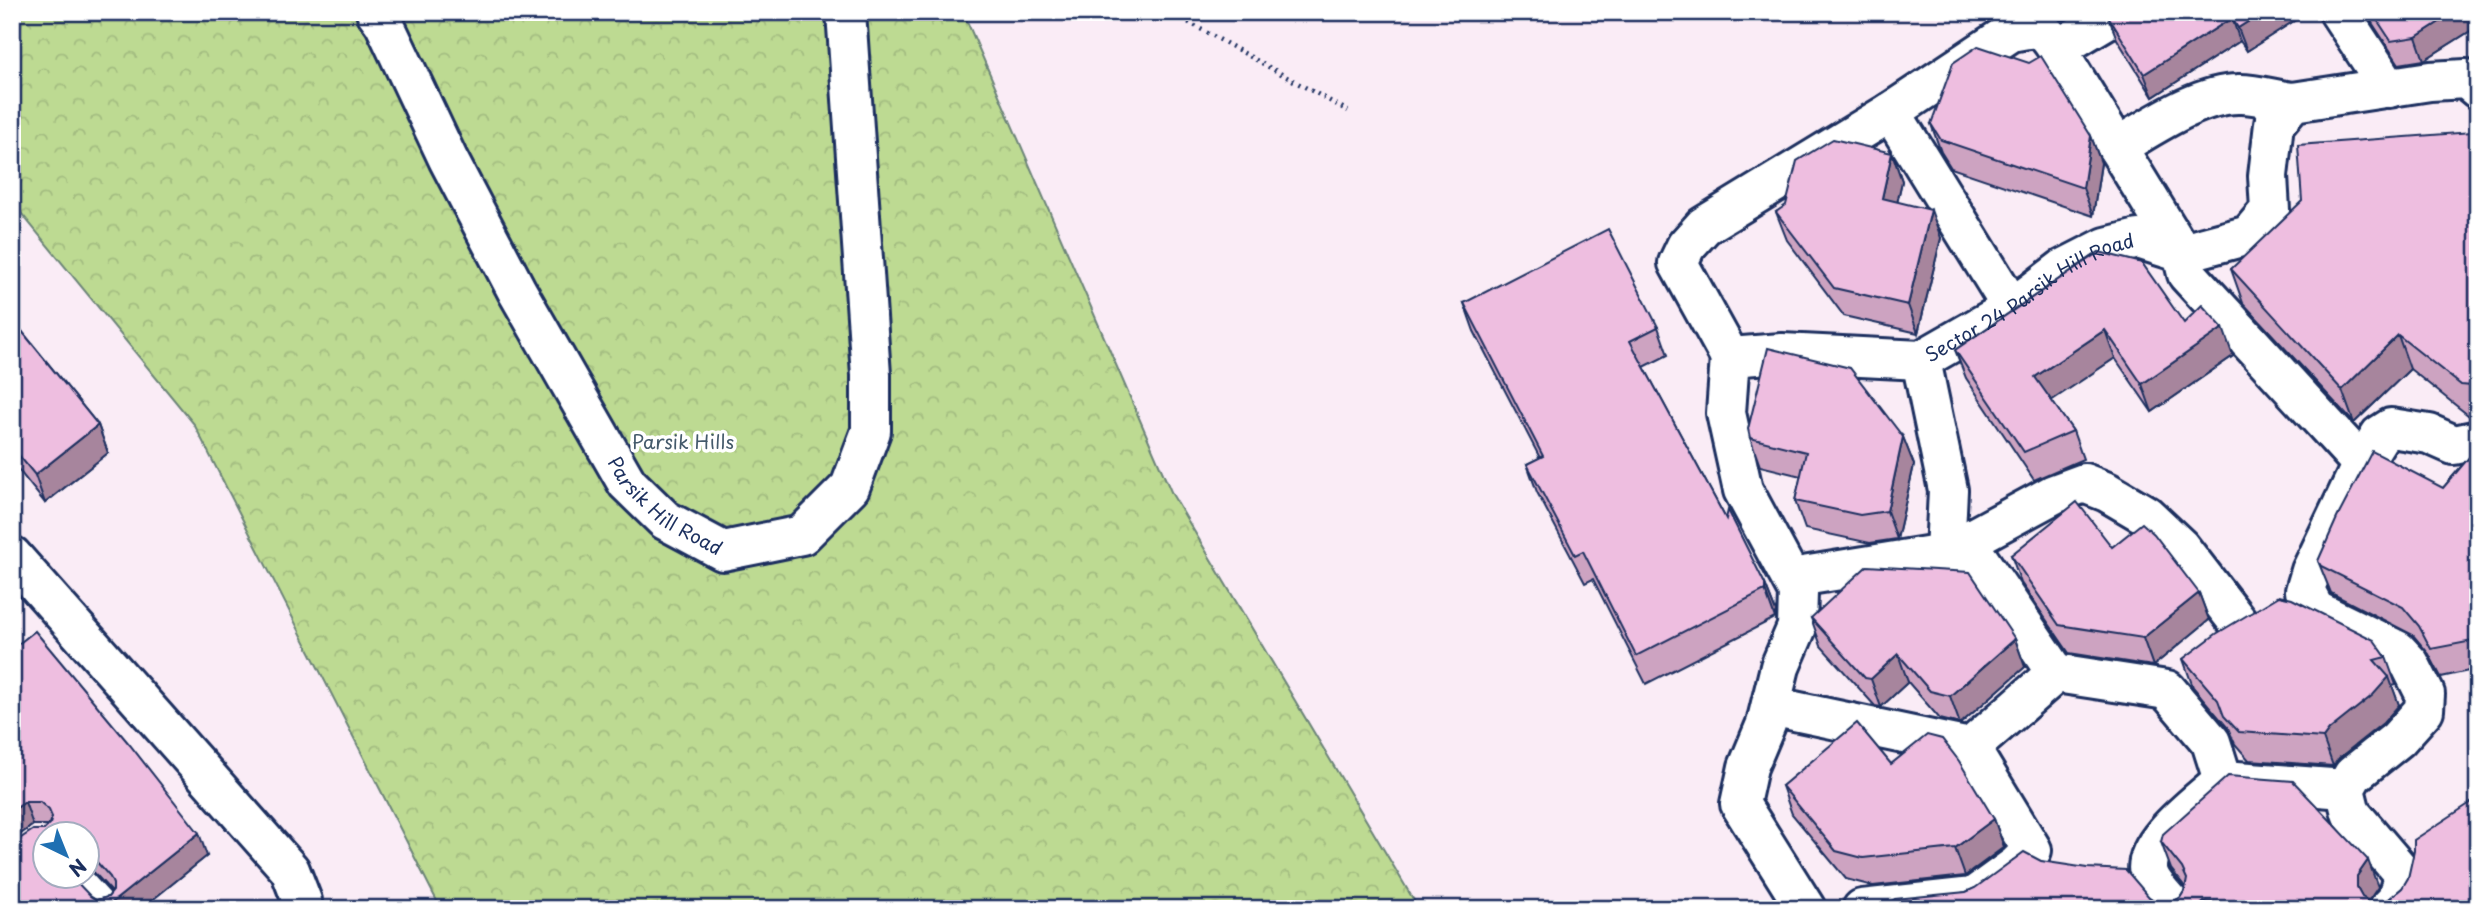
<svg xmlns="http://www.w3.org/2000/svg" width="2490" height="921" font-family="'Playpen Sans',sans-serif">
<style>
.forest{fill:url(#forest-crowns);stroke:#6c8478;stroke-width:2}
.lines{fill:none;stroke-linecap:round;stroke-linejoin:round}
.lane-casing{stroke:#1b2f5e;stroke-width:28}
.street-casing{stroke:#1b2f5e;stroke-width:44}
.path{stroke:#1b2f5e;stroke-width:4.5;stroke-dasharray:2 5;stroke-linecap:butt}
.lane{stroke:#fff;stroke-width:23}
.street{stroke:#fff;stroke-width:38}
.wall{fill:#cda3c1;stroke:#1b2f5e;stroke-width:2;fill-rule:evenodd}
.shaded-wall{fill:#a7859d;stroke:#1b2f5e;stroke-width:2}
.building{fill:#eebee0;stroke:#1b2f5e;stroke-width:2;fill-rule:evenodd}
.labels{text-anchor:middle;stroke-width:7;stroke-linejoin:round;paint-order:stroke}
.street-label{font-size:19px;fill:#1b2f5e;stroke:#fff}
.park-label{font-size:19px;fill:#445a6b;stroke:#fff}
</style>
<defs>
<pattern id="forest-crowns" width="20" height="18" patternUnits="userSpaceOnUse" patternTransform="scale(1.75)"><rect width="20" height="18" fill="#bdda92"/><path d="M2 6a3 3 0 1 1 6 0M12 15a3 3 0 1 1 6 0" fill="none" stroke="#a2bb80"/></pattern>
</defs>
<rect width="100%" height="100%" fill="#faecf6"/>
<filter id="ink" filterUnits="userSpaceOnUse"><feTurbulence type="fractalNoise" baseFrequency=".0143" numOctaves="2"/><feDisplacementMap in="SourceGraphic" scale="14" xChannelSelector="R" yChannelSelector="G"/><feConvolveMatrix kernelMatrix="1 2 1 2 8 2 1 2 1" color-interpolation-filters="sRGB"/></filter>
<g filter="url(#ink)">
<!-- forest -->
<polygon class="forest" points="12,12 963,12 1172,494 1419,909 441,909 194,424 12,202"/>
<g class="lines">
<!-- lane casing -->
<g class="lane-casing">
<polyline id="lane" points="78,876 108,909"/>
</g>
<!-- street casing -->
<g class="street-casing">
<g id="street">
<path id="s1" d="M376,12l8,11 64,136 69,132 110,192 38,37 58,31 79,-16 48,-48 21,-56v-56l-25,-363"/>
<polyline points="2339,12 2389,88"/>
<polyline points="2057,49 2119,12"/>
<polyline points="1891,112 2012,308"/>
<path d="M2117,147c33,-19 81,-53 121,-53 17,-1 37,6 55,8"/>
<path d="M1730,357l-52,-94 8,-17 18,-20 187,-114 120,-80c27,-5 31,-7 46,17l125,204 5,21 175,190"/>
<polyline points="1921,360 1948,490 1945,553"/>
<polyline points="1945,553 2054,494 2084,483 2107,492 2146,515 2180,547 2241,626"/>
<polyline points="12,556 290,870 302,901 299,909"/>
<polyline points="1791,578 1945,553 1980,561 2056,673"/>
<polyline points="1771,706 1970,748 2032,850 2017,865 1973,897 1862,909"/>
<polyline points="1970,748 2056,673 2167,690 2211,742 2223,780"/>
<path id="s2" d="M1806,909l-66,-105 8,-37 18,-43 14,-57 17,-40 1,-35 -55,-102 -17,-77 4,-56 52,-4 139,7 91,-52 51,-39 43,-22 32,-8 44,14 67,-18 21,-25 -2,-34 6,-52 19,-22 137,-21 36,-2 12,10"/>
<path d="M2175,909c-8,-10 -22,-23 -26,-35 -9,-31 53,-74 74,-94l122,9"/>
<polyline points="2388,909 2397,900 2403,874 2351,813 2345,789 2353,775 2398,739 2424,710 2425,694 2410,664 2397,650 2315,610 2305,591 2311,571 2362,464 2380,435 2391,428 2429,434 2454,445 2478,440"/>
</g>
</g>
<!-- path -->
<polyline class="path" points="1170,12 1348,111"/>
<!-- lane -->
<use href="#lane" class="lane"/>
<!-- street -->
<use href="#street" class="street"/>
</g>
<!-- wall -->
<g class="wall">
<polygon points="2113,12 2308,12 2247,51 2240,41 2153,97 2117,39 2108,16"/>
<polygon points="2365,12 2478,12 2478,33 2475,28 2424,60 2399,64"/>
<polygon points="1931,124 2091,136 2101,163 2093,216 1951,168 1941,152"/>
<polygon points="2472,132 2478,149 2478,419 2473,419 2410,369 2354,423 2243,303 2231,269"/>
<polygon points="1892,153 1902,181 1897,202 1941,238 1918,333 1844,316 1787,240 1776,212"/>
<polygon points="2099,252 2184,323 2233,356 2152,412 2115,358 2051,400 2073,431 2083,459 2034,480 1966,378 1955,350"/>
<polygon points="1464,303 1658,327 1668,355 1644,367 1726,519 1765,584 1776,612 1775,618 1646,684 1593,579 1585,583 1537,492 1527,464 1540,458 1474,331"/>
<polygon points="12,319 98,425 108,453 45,503 12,462"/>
<polygon points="1903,437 1914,465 1897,539 1870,543 1805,529 1795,501 1801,476 1760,466 1750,438"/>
<polygon points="2478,447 2478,669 2441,677 2429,654 2413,635 2331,593 2318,561 2443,488"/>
<polygon points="2112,547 2199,593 2209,620 2153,666 2069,653 2021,583 2011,555"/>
<polygon points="1811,618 2015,639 2025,667 1960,724 1940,719 1908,682 1881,707 1875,706 1821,646"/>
<path d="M12,649l195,207 -66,53h-129l32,-79 4,-5h-15l-21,15zM46,834h42v32l24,26 -4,5 -12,3 -50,-24z"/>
<polygon points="2386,657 2396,685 2392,686 2399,705 2383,723 2339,758 2333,766 2249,760 2235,744 2228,728 2193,687 2183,659"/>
<polygon points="1891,764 1994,819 2004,847 1965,876 1873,886 1846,879 1792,814 1782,786"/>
<polygon points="2161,842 2378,887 2368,901 2388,909 1880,909 1966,892 2041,861 2149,897 2158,903 2170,903 2180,898 2185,890 2186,888 2171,869"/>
<polygon points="2402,888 2478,909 2393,909 2389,899"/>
</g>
<!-- shaded-wall -->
<g class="shaded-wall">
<polygon points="2263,12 2308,12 2247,51 2238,28"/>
<polygon points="2455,12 2469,12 2475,28 2424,60 2416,37"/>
<polygon points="2232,18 2240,41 2153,97 2144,74"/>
<polygon points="2472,132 2478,149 2478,222"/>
<polygon points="2091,136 2101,163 2093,216 2083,188"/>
<polygon points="1892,153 1902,181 1892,226 1882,198"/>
<polygon points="1931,210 1941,238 1918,333 1908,305"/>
<polygon points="2223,328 2233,356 2152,412 2142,384"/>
<polygon points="2105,330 2115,358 2045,405 2035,377"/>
<polygon points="2398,335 2410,369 2354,423 2342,390"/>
<polygon points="98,425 108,453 45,503 35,475"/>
<polygon points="1903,437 1914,465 1897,539 1887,511"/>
<polygon points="1765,584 1776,612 1775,618 1765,590"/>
<polygon points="2199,593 2209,620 2153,666 2143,638"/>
<polygon points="2015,639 2025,667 1960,724 1950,696"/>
<polygon points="1898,654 1908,682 1881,707 1871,679"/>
<polygon points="2389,677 2399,705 2383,723 2339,758 2333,766 2323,738 2329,730"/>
<polygon points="25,802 33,825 12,840 12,811"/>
<polygon points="1994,819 2004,847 1965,876 1955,848"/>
<polygon points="199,833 207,856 141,909 104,909"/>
<polygon points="2368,860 2378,887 2367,903 2367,909 2357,888 2357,876"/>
<polygon points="2205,901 2208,909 2196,909"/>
</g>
<!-- building -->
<g class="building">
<polygon points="2113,12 2263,12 2238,28 2232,18 2144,74 2108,16"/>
<polygon points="2372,12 2455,12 2416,37 2391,41"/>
<polygon points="2471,12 2478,12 2478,23"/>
<polygon points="1978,46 2029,63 2041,56 2091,136 2083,188 1941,140 1931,124 1953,63"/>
<polygon points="2472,132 2478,222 2478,389 2472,386 2461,385 2398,335 2342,390 2231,269 2302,201 2298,145"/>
<polygon points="1833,139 1892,153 1882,198 1931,210 1908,305 1834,288 1776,212 1786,205 1797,161"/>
<polygon points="1608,229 1658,327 1630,341 1726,519 1728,510 1765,584 1765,590 1636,656 1583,551 1575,555 1527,464 1543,456 1464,303"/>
<polygon points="2099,252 2142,263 2184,323 2202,305 2223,328 2142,384 2105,330 2035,377 2073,431 2024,452 1955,350"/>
<polygon points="12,319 98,425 35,475 12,447"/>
<polygon points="1768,348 1850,368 1903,437 1887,511 1860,515 1795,501 1806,452 1750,438 1748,429"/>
<polygon points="2478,447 2478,640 2431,649 2419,626 2403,607 2321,566 2318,561 2337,518 2372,451 2443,488"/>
<polygon points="2077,502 2112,547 2142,523 2154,534 2199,593 2143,638 2059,625 2011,555"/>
<polygon points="1867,566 1970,572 2015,639 1950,696 1930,691 1898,654 1871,679 1865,678 1811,618"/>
<polygon points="2279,596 2292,599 2374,640 2386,657 2374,660 2389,677 2373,695 2329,730 2323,738 2239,732 2224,716 2218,700 2183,659 2216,634"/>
<path d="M35,631l95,114 69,88 -95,76h-92v-65l21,-14h11l6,-6 2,-7 -3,-7 -9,-8h-15l-13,9v-162zM46,834h42v18l22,25 3,7v7l-5,6 -12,3 -6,-4 -19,-20h-25z"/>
<polygon points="1857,723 1891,764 1927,735 1942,739 1959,761 1994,819 1955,848 1863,858 1836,851 1782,786"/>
<polygon points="2228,776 2293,781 2368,860 2357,876 2357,888 2362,897 2372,903 2385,903 2388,909 2318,909 2205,901 2196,909 1880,909 1895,899 1966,892 1975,888 2024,852 2041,861 2087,868 2126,870 2149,897 2158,903 2170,903 2180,898 2185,890 2187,879 2182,868 2161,842 2163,834"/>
<polygon points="2478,798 2478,909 2431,909 2389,899 2402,888 2408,878 2414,851 2414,840"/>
</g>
</g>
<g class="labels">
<!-- street labels -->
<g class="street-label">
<text dy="7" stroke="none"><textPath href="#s2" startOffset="914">Sector 24 Parsik Hill Road</textPath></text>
<text dy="7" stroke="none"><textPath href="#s1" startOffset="578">Parsik Hill Road</textPath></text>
</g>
<!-- park labels -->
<g class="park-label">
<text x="683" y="449">Parsik Hills</text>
</g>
</g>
<!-- margin -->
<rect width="2490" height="921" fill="none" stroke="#fff" stroke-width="42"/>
<rect x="21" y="21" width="2448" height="879" fill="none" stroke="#1b2f5e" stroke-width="2.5" filter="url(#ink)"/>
<!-- north arrow -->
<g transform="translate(66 855) rotate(137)"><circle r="33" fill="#ffffff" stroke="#a4acbf" stroke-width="2"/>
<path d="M0-5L12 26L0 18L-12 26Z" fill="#1f6fb2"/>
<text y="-10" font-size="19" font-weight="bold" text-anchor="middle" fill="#1b2f5e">N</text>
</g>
</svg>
